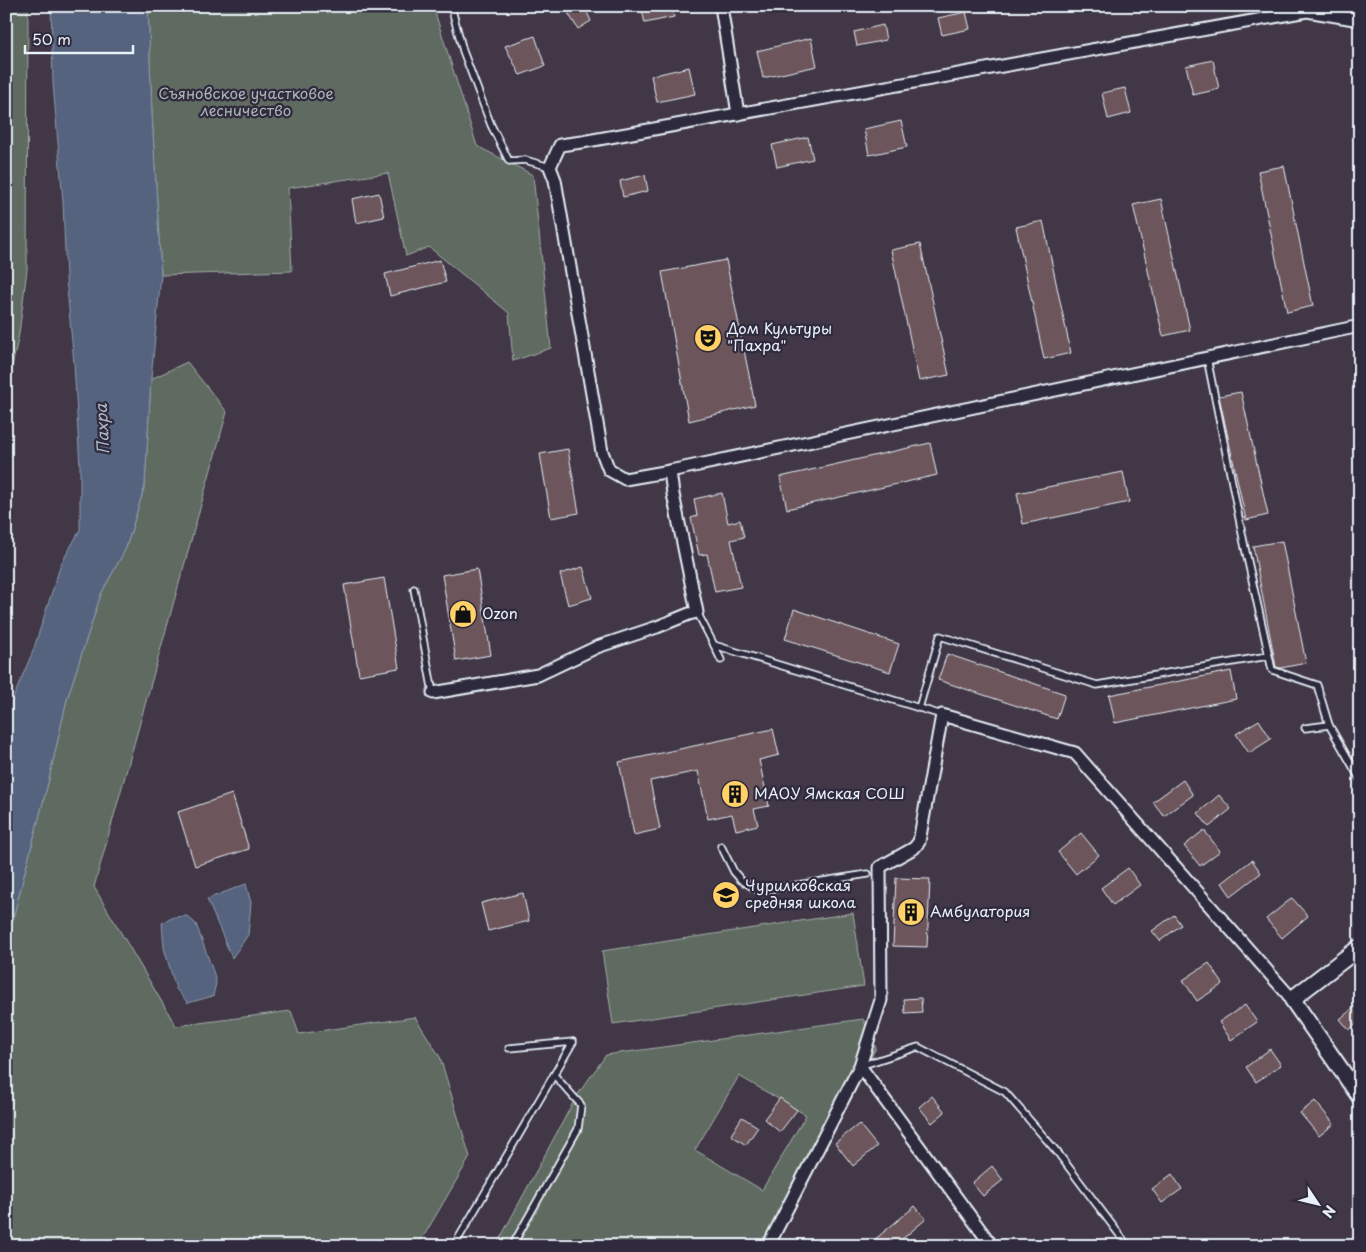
<svg xmlns="http://www.w3.org/2000/svg" width="1366" height="1252" font-family="'Playpen Sans',sans-serif">
<style>
.green{fill:#5f6b60;stroke:#a4aeac;fill-rule:evenodd}
.water{fill:#54647e;stroke:#8f9caf}
.building{fill:#6c565b;stroke:#e8f1f8}
.lines{fill:none;stroke-linecap:round;stroke-linejoin:round}
.service-casing{stroke:#e8f1f8;stroke-width:9}
.minor-casing{stroke:#e8f1f8;stroke-width:15}
.tertiary-casing{stroke:#e8f1f8;stroke-width:19}
.service{stroke:#2f2a3d;stroke-width:5.5}
.minor{stroke:#2f2a3d;stroke-width:11}
.tertiary{stroke:#2f2a3d;stroke-width:15}
.labels{text-anchor:middle;stroke-width:4.5;stroke-linejoin:round;paint-order:stroke}
.park-label{font-size:15px;fill:#aab5b4;stroke:#2f2a3d}
.poi-label{font-size:15px;fill:#e8f1f8;stroke:#2f2a3d;text-anchor:start}
.water-label{font-size:16px;font-style:italic;fill:#adb9c7;stroke:#2f2a3d}
</style>
<rect width="100%" height="100%" fill="#413746"/>
<filter id="ink" filterUnits="userSpaceOnUse"><feTurbulence type="fractalNoise" baseFrequency=".02" numOctaves="2"/><feDisplacementMap in="SourceGraphic" scale="10" xChannelSelector="R" yChannelSelector="G"/><feConvolveMatrix kernelMatrix="1 2 1 2 8 2 1 2 1" color-interpolation-filters="sRGB"/></filter>
<g filter="url(#ink)">
<!-- green -->
<g class="green">
<polygon points="6,6 28,6 27,269 19,334 6,395"/>
<polygon points="148,6 433,6 477,146 533,175 551,348 513,361 509,313 429,247 406,256 388,173 288,188 292,271 161,275 152,114"/>
<polygon points="187,362 227,412 94,887 176,1026 291,1011 299,1034 415,1017 440,1057 470,1157 418,1246 110,1246 83,1238 81,1246 6,1246 6,945 48,783 67,699 101,594 126,548 145,485 151,379"/>
<polygon points="853,913 864,986 613,1024 602,951"/>
<path d="M863,1019l13,29 -107,198h-273l80,-149 30,-42zM739,1076l67,39 -44,75 -67,-40z"/>
</g>
<!-- water -->
<g class="water">
<polygon points="51,6 148,6 152,114 161,275 151,379 145,485 126,548 101,594 67,699 48,783 6,945 6,715 33,651 61,564 80,530 80,467 74,363 66,278 63,202 53,83"/>
<polygon points="246,884 251,903 248,935 232,958 207,899"/>
<polygon points="187,916 196,924 214,974 216,983 213,996 188,1003 176,989 164,948 162,923 174,917"/>
</g>
<!-- building -->
<g class="building">
<polygon points="581,6 584,6 591,21 578,29 568,13"/>
<polygon points="641,6 671,6 674,17 645,23"/>
<polygon points="966,12 970,29 942,35 938,18"/>
<polygon points="883,25 886,40 857,46 854,32"/>
<polygon points="535,36 545,66 520,75 505,46"/>
<polygon points="811,38 817,66 763,78 757,51"/>
<polygon points="1213,60 1219,89 1193,95 1186,66"/>
<polygon points="689,67 695,94 657,102 651,76"/>
<polygon points="1125,88 1131,113 1108,119 1102,93"/>
<polygon points="901,121 907,147 869,155 864,129"/>
<polygon points="808,137 813,159 777,167 772,145"/>
<polygon points="1284,166 1313,306 1287,312 1258,171"/>
<polygon points="645,175 648,191 623,197 620,181"/>
<polygon points="379,193 384,217 356,223 352,199"/>
<polygon points="1161,199 1190,330 1163,336 1133,205"/>
<polygon points="1043,221 1071,353 1044,359 1016,227"/>
<polygon points="920,244 949,375 919,381 891,250"/>
<polygon points="440,260 446,282 390,296 385,274"/>
<polygon points="726,260 755,405 689,421 662,272"/>
<polygon points="1241,392 1268,515 1246,520 1219,396"/>
<polygon points="930,443 937,475 787,509 780,477"/>
<polygon points="568,449 579,513 551,518 540,454"/>
<polygon points="1123,472 1129,502 1023,524 1017,493"/>
<polygon points="722,493 728,523 740,520 744,537 731,540 741,587 715,592 707,554 699,555 691,518 697,516 694,499"/>
<polygon points="1282,541 1306,663 1281,668 1276,667 1253,546"/>
<polygon points="583,567 592,598 568,605 560,574"/>
<polygon points="477,569 491,655 456,661 442,575"/>
<polygon points="384,578 399,668 359,675 344,585"/>
<polygon points="794,609 899,644 890,672 785,639"/>
<polygon points="947,654 1065,694 1057,719 938,680"/>
<polygon points="1231,671 1236,699 1115,723 1109,695"/>
<polygon points="1259,720 1271,739 1249,753 1236,734"/>
<polygon points="773,729 779,755 759,760 769,806 754,809 758,825 736,830 732,814 708,819 698,771 650,781 660,829 634,835 619,762"/>
<polygon points="1183,780 1193,795 1164,816 1153,802"/>
<polygon points="232,794 249,849 195,866 178,812"/>
<polygon points="1219,795 1231,809 1209,827 1198,813"/>
<polygon points="1204,830 1220,851 1200,866 1184,846"/>
<polygon points="1081,833 1099,855 1076,874 1058,852"/>
<polygon points="1252,860 1261,873 1231,896 1222,883"/>
<polygon points="1128,868 1140,885 1113,905 1101,888"/>
<polygon points="896,878 930,879 927,947 893,946"/>
<polygon points="523,893 529,921 488,931 481,903"/>
<polygon points="1292,898 1308,916 1282,938 1266,919"/>
<polygon points="1174,915 1181,925 1160,941 1152,931"/>
<polygon points="1209,963 1223,984 1197,1001 1183,980"/>
<polygon points="921,998 922,1012 905,1013 904,999"/>
<polygon points="1360,1002 1360,1021 1349,1030 1340,1019"/>
<polygon points="1245,1005 1257,1022 1231,1040 1219,1022"/>
<polygon points="1270,1049 1281,1065 1256,1082 1246,1067"/>
<polygon points="932,1096 945,1112 932,1123 919,1107"/>
<polygon points="780,1098 797,1110 780,1132 764,1119"/>
<polygon points="1315,1101 1334,1124 1319,1136 1300,1113"/>
<polygon points="742,1117 758,1127 746,1145 731,1135"/>
<polygon points="859,1124 877,1146 853,1166 835,1143"/>
<polygon points="992,1166 1003,1180 983,1196 972,1183"/>
<polygon points="1172,1174 1182,1189 1162,1203 1152,1189"/>
<polygon points="915,1206 926,1219 894,1246 867,1246"/>
</g>
<g class="lines">
<!-- service casing -->
<g class="service-casing">
<g id="service">
<polyline points="451,6 463,51 491,125 509,161 525,160 550,167"/>
<polyline points="1207,358 1245,548 1272,670 1317,685 1329,725"/>
<polyline points="414,589 433,693"/>
<polyline points="697,612 714,645 942,715"/>
<polyline points="714,645 721,660"/>
<polyline points="919,708 940,636 1097,685 1268,656"/>
<polyline points="1305,728 1329,725 1360,779"/>
<polyline points="721,846 734,872 741,880 759,891 868,874"/>
<polyline points="509,1048 573,1042"/>
<polyline points="860,1066 918,1047 1005,1092 1058,1153 1128,1246"/>
<polyline points="454,1246 573,1042"/>
<polyline points="512,1246 578,1129 581,1105 554,1075"/>
</g>
</g>
<!-- minor casing -->
<g class="minor-casing">
<g id="minor">
<polyline points="721,6 738,114"/>
<polyline points="1360,20 1307,11 582,142 560,145 550,167 555,180 602,452 609,470 625,479 670,471 1360,326"/>
<polyline points="433,693 538,675 597,647 657,627 689,614 697,612 673,494 670,471"/>
<polyline points="860,1066 992,1246"/>
<polyline points="768,1246 860,1066 881,1000 880,867 914,848 919,842 942,715 1075,753 1292,999"/>
</g>
</g>
<!-- tertiary casing -->
<g class="tertiary-casing">
<polyline id="tertiary" points="1360,947 1292,999 1360,1097"/>
</g>
<!-- service -->
<use href="#service" class="service"/>
<!-- minor -->
<use href="#minor" class="minor"/>
<!-- tertiary -->
<use href="#tertiary" class="tertiary"/>
</g>
</g>
<!-- icons -->
<defs>
<g id="theatre-disc" transform="scale(1.4375)"><circle r="9.5" fill="#ffd166" stroke="#2f2a3d"/><path d="M-5-5.5Q0-4 5-5.5V0Q5 5 0 6Q-5 5-5 0ZM-3.3-2.5H-1v1.5H-3.3ZM1-2.5H3.3v1.5H1ZM-2.8 1Q0 5.5 2.8 1Z" fill="#111"/></g>
<g id="shop-disc" transform="scale(1.4375)"><circle r="9.5" fill="#ffd166" stroke="#2f2a3d"/><path d="M-5-2.5h2.3a2.7 3.5 0 0 1 5.4 0H5L5.5 6h-11ZM-1.5-2.5h3a1.5 2.3 0 0 0-3 0Z" fill="#111"/></g>
<g id="building-disc" transform="scale(1.4375)"><circle r="9.5" fill="#ffd166" stroke="#2f2a3d"/><path d="M-4-6H4V6H1V3H-1V6H-4ZM-2.5-4.3h1.7v1.8h-1.7ZM.8-4.3h1.7v1.8H.8ZM-2.5-1h1.7V.8h-1.7ZM.8-1h1.7V.8H.8Z" fill="#111"/></g>
<g id="school-disc" transform="scale(1.4375)"><circle r="9.5" fill="#ffd166" stroke="#2f2a3d"/><path d="M0-5L7-2L0 1L-7-2ZM-4 1L0 2.5L4 1V4Q0 6-4 4Z" fill="#111"/></g>
</defs>
<g fill-rule="evenodd">
<use href="#theatre-disc" x="708" y="338"/>
<use href="#shop-disc" x="463" y="614"/>
<use href="#building-disc" x="735" y="794"/>
<use href="#school-disc" x="726" y="895"/>
<use href="#building-disc" x="911" y="912"/>
</g>
<g class="labels">
<!-- park labels -->
<g class="park-label">
<text x="246" y="99">Съяновское участковое<tspan x="246" dy="17">лесничество</tspan></text>
</g>
<!-- poi labels -->
<g class="poi-label">
<text x="727" y="334">Дом Культуры<tspan x="727" dy="17">"Пахра"</tspan></text>
<text x="482" y="619">Ozon</text>
<text x="754" y="799">МАОУ Ямская СОШ</text>
<text x="745" y="891">Чурилковская<tspan x="745" dy="17">средняя школа</tspan></text>
<text x="930" y="917">Амбулатория</text>
</g>
<!-- water labels -->
<g class="water-label">
<text transform="translate(102 429) rotate(-93)" y="6">Пахра</text>
</g>
</g>
<!-- margin -->
<rect width="1366" height="1252" fill="none" stroke="#2f2a3d" stroke-width="25"/>
<rect x="12" y="12" width="1341" height="1227" fill="none" stroke="#e8f1f8" stroke-width="2" filter="url(#ink)"/>
<!-- north arrow -->
<g transform="translate(1318 1204) rotate(125)" stroke="#2f2a3d" stroke-width="4" paint-order="stroke">
<path d="M0-4L9 19L0 12L-9 19Z" fill="#e8f1f8"/>
<text y="-8" font-size="14" font-weight="bold" text-anchor="middle" fill="#e8f1f8">N</text>
</g>
<!-- scale -->
<path d="M25 45v8h108v-8" fill="none" stroke="#e8f1f8" stroke-width="2.5"/>
<text x="32" y="45" font-size="15" fill="#e8f1f8" stroke="#2f2a3d" stroke-width="4" paint-order="stroke">50 m</text>
</svg>
